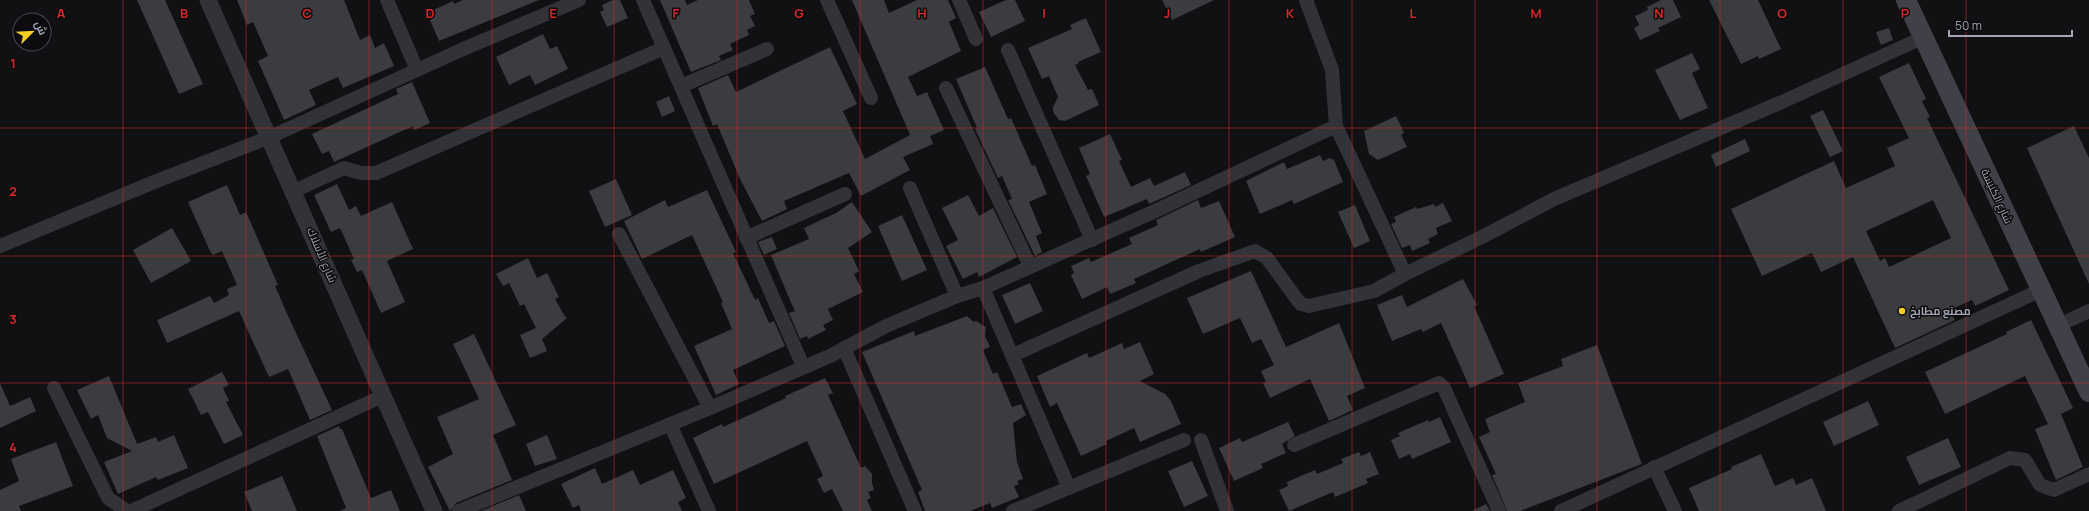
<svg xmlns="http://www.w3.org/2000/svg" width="2089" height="511" font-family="Manrope,Cairo,sans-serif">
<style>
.building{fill:#3b3b40;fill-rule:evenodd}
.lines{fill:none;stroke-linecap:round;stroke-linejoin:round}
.minor{stroke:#323238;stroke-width:14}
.tertiary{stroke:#323238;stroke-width:17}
.secondary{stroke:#404148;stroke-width:20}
.grid{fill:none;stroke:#d62828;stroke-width:1;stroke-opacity:0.55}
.poi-dot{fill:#f7ce25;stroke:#0c0c0e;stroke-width:1.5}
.labels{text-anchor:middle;stroke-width:3;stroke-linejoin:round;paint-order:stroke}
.street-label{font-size:11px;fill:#a2a5b4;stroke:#0c0c0e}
.poi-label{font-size:11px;font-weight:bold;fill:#a2a5b4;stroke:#0c0c0e;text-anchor:start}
.grid-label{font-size:13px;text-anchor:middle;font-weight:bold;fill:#d62828;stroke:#0c0c0e;stroke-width:3;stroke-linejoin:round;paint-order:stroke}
</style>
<rect width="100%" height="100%" fill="#111113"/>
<!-- building -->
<g class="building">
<polygon points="137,0 165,0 203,84 179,94"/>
<polygon points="237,0 344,0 360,40 370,35 375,48 384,43 394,66 343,88 338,77 309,90 316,105 284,120 258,61 268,56 253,22 247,25"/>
<polygon points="463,0 539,0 439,41 427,13 453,1 454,4"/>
<polygon points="613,0 620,0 628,18 607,27 600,12 604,10 602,5"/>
<polygon points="660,0 685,0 687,5 698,0 749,0 755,14 750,16 755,26 747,30 749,35 730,44 733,50 719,56 721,60 691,72"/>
<polygon points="852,0 884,0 889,13 917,0 948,0 956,18 949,22 961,51 908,77 917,96 927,92 944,130 930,136 933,144 903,157 910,170 861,196 849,173 784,201 787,209 762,221 740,179 717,124 713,126 698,88 728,75 736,92 830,47 857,104 843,111 865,159 910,135"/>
<polygon points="1006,0 1015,0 1025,21 991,37 979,12"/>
<polygon points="1162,0 1214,0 1172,20"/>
<polygon points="1661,0 1673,0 1681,17 1658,28 1660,31 1640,40 1634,28 1639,25 1635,16 1648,10 1647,7"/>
<polygon points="1709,0 1758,0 1781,49 1759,59 1758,56 1741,64"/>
<polygon points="1086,18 1101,52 1078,62 1079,63 1075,65 1088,90 1092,89 1099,105 1065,121 1059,120 1053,112 1053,107 1058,97 1049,76 1042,79 1028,48 1072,29 1070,25"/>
<polygon points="1889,28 1893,40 1881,45 1876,32"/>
<polygon points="543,34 550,49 557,46 568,69 535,85 530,75 509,85 496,57"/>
<polygon points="1692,53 1700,69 1692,73 1708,108 1680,120 1655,70"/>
<path d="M1909,63l17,36 -4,2 8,16 -3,1 82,172 -34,16 -3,-6 -22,10 5,10 -60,28 -42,-91 -32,15 -9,-19 -50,23 -31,-67 103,-48 12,27 49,-22 -8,-18 22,-10 -30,-61zM1933,200l18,38 -62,29 -4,-9 -5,3 -14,-30z"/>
<polygon points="985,67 1008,119 1011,118 1032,166 1035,165 1047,194 1029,202 1042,233 1036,236 1042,252 1035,256 1008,200 1012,199 1002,176 998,178 975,129 977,128 956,79"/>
<polygon points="412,82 430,123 414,130 413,126 334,162 329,151 322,154 312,134 398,94 396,89"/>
<polygon points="669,96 675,111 662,117 656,102"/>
<polygon points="1823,110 1843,151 1830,157 1810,116"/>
<polygon points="1396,116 1404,133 1401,135 1407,147 1378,160 1369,154 1364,131"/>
<polygon points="2074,126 2089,158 2089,284 2027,148"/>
<polygon points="1110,134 1122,160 1119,161 1131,187 1150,178 1154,186 1185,172 1191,185 1149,204 1147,199 1104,217 1086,176 1090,174 1079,148"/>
<polygon points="1745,139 1750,151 1716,167 1711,155"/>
<polygon points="1320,155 1323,161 1330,158 1334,160 1343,182 1294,204 1292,200 1260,214 1246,181 1284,162 1287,169"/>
<polygon points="616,179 632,215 605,227 589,191"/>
<polygon points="337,184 349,210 356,206 361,216 392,202 413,249 387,261 405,302 381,313 362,270 357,272 351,260 354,259 340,228 331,232 314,195"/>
<polygon points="227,185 240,215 246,212 278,285 275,286 289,318 332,410 310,420 288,369 269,377 239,311 167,343 157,320 210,296 214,303 229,295 227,289 237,285 222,251 213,255 210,251 188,202"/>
<polygon points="707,190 736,252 733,253 755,300 758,298 769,323 774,321 785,346 733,370 739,384 716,395 694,346 732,329 721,303 723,302 692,235 642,259 624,221 665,200 668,207"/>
<polygon points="968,195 979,216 993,208 1017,257 979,277 977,272 963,279 946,246 958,240 942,208"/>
<polygon points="1198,200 1201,208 1219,201 1235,237 1201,252 1200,249 1134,279 1136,283 1110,294 1107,287 1082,299 1071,275 1074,273 1071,266 1089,258 1091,262 1132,244 1129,238 1158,225 1156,220"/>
<polygon points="852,202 872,232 848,248 859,271 854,274 863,292 828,309 833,320 823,325 826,330 808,339 807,336 800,339 789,313 795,311 792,305 771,255 809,239 804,228 836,213"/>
<polygon points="1443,203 1452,221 1436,228 1438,234 1428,239 1430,243 1412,251 1410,245 1402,248 1391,224 1396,222 1394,217 1416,207 1417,209 1434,204 1435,207"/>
<polygon points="1355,205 1370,241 1354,248 1338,212"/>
<polygon points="902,215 927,270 902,281 878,226"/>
<polygon points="172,228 191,261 151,283 133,250"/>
<polygon points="772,237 777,249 764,255 758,242"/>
<polygon points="528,258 537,278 547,273 559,297 555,299 564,315 567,318 542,339 547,351 530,358 520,335 536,328 524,304 520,306 509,283 503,286 496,274"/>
<polygon points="1251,271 1286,347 1339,323 1365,388 1347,396 1353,410 1329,421 1310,379 1270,398 1263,383 1266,382 1261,371 1274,365 1261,339 1252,343 1240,318 1203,334 1187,298"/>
<polygon points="1463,279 1477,305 1474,306 1504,374 1470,388 1441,323 1423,332 1421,329 1392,341 1377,305 1402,295 1407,307"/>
<polygon points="1030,283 1043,311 1015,324 1002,295"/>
<polygon points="967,316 974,322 976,321 986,327 985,336 990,347 983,350 993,374 997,372 1012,407 1021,404 1026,415 1013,423 1017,462 1023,479 1017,481 1019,484 1014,486 1019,497 992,508 990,503 970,511 925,511 918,492 922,490 862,352 914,331 915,336"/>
<polygon points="2031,320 2073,408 2061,414 2083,467 2056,480 2035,429 2048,424 2025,376 1945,414 1925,372 2007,334 2006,332"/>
<polygon points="474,334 516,425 493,435 512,480 456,503 450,511 428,467 453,454 437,417 479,399 453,344"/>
<polygon points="1140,342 1154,374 1140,381 1165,394 1171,401 1181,424 1140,442 1134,428 1106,441 1107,444 1081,456 1057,403 1050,407 1037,376 1087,353 1089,358 1122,343 1124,349"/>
<polygon points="1597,345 1642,464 1520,511 1507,511 1492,475 1496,474 1479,437 1490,432 1485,419 1525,402 1518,383 1563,366 1561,359"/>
<polygon points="222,372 229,385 223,388 229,401 226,402 243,435 224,444 208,412 201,415 188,389"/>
<polygon points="109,376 137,444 156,437 158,442 174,435 188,468 158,480 156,477 118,494 104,462 132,451 107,438 98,415 91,419 77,390"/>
<polygon points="825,378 833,393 828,395 861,468 865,466 872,474 872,483 874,490 868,492 871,498 867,500 872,511 843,511 832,489 824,493 817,479 823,476 807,441 714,484 693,438 722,424 723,427 786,398 785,396"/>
<polygon points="0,383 10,406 30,397 36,411 0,428"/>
<polygon points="1868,401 1879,425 1834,446 1823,422"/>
<polygon points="1440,417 1451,442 1412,459 1410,454 1399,459 1391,440 1400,436 1398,433 1428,420 1429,422"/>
<polygon points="1288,422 1295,436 1282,444 1286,453 1261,464 1263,468 1234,481 1219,448 1240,438 1242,442"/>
<polygon points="339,426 340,429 342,429 371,498 391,490 400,511 340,511 346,508 317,436"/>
<polygon points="547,435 557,459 535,466 526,444"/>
<polygon points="1948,438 1961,467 1919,485 1906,457"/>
<polygon points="56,442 73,486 19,506 21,511 0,511 0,490 19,481 11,459"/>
<polygon points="1359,452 1361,456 1370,452 1379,474 1366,479 1368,483 1335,497 1333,492 1289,511 1279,490 1288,486 1287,482 1315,470 1317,474 1343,463 1341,459"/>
<polygon points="1761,454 1775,486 1793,478 1796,485 1812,478 1826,511 1699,511 1689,488 1732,469 1731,467"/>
<polygon points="1192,461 1208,496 1184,507 1168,471"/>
<polygon points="595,468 602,484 633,470 640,485 673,470 686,498 678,502 682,511 581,511 579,505 573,508 561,484"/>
<polygon points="282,476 297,511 252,511 244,492"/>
<polygon points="519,495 526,511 481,511"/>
<polygon points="1486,504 1490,511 1472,511"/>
</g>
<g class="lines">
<!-- minor -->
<g class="minor">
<polyline points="387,0 417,70"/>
<polyline points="643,0 803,366"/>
<polyline points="827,0 871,98"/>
<polyline points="959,0 976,39"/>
<polyline points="1008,50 1092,240"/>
<polyline points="681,86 767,49"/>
<polyline points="946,88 1030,266"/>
<polyline points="910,188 957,296"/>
<polyline points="294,191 344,168 361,173 376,173 664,48"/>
<polyline points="619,234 710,408"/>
<polyline points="746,238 845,194"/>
<polyline points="0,246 154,182 270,137 461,50 579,0"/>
<polyline points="1405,274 1484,236 1554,199 1782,102 1924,37"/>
<polyline points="983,288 1069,488"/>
<polyline points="2059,325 2089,311"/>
<polyline points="844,348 915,511"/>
<polyline points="1013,355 1199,271 1255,251 1267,258 1296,298 1301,304 1309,306 1374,291 1405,274 1336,126 1332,70 1306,0"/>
<polyline points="54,388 108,498 127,511"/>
<polyline points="670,424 709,511"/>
<polyline points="1201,440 1227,511"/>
<polyline points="1294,445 1439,383 1444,388 1499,511"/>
<polyline points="1654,467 1675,511"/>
<polyline points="131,511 383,396"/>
<polyline points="459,511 710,408 830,356 886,326 957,296 983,288 1153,212 1336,126"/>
<polyline points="1013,511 1184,440"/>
<polyline points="1561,511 2041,290"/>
<polyline points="1899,511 2010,458 2025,460 2040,485 2054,490 2089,474"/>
</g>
<!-- tertiary -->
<polyline class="tertiary" points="208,0 434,511"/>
<!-- secondary -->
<polyline class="secondary" points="1906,0 2089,392"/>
</g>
<!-- grid -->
<path class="grid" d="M123,0v511M246,0v511M369,0v511M492,0v511M614,0v511M737,0v511M860,0v511M983,0v511M1106,0v511M1229,0v511M1352,0v511M1475,0v511M1597,0v511M1720,0v511M1843,0v511M1966,0v511M0,128h2089M0,256h2089M0,383h2089"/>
<!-- markers -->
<circle class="poi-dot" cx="1902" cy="311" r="4"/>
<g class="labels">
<!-- street labels -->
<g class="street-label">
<text transform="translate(1997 196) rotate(65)" y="4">شارع الكنيسة</text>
<text transform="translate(322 255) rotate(67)" y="4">شارع الأسلاك</text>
</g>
<!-- poi labels -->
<g class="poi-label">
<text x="1910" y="315">مصنع مطابخ</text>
</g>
</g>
<g class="grid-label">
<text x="61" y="18">A</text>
<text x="184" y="18">B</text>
<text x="307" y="18">C</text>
<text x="430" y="18">D</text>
<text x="553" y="18">E</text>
<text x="676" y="18">F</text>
<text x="799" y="18">G</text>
<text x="922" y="18">H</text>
<text x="1044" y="18">I</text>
<text x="1167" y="18">J</text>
<text x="1290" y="18">K</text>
<text x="1413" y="18">L</text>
<text x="1536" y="18">M</text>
<text x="1659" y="18">N</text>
<text x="1782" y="18">O</text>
<text x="1905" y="18">P</text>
<text x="13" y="68">1</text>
<text x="13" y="196">2</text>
<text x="13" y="324">3</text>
<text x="13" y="452">4</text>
</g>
<!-- north arrow -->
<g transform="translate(32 32) rotate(66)"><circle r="19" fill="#0c0c0e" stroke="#484950"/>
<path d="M0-3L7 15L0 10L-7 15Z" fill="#f7ce25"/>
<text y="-6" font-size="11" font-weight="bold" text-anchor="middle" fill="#a2a5b4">ش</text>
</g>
<!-- scale -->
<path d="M1949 30v6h123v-6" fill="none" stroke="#a2a5b4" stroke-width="2"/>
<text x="1955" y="30" font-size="12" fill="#a2a5b4" stroke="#0c0c0e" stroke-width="3" paint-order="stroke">50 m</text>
</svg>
